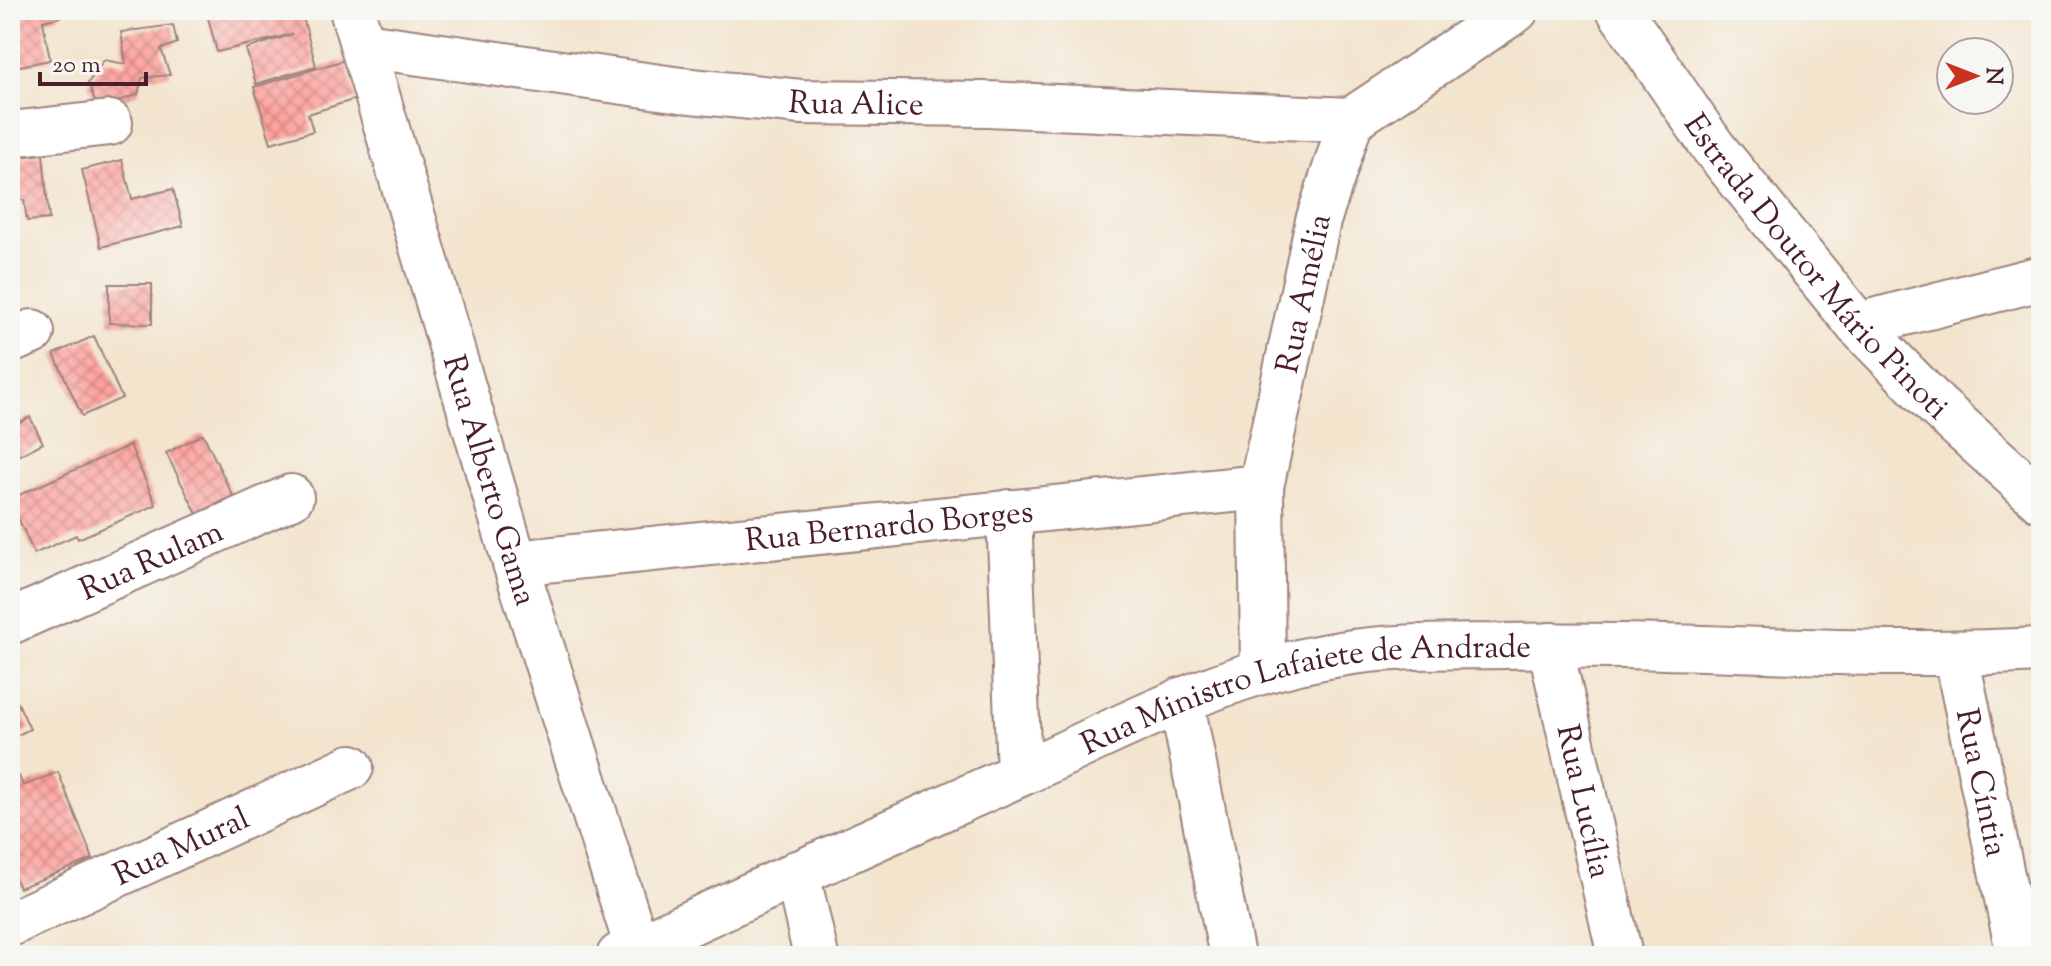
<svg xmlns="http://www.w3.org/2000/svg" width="2051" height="966" font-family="'Sorts Mill Goudy',serif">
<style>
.building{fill:url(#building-cross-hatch)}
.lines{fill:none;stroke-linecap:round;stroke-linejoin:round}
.minor-casing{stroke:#9e827c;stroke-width:48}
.minor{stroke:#fff;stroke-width:44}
.labels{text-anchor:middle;stroke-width:8;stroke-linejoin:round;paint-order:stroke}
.street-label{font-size:32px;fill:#4a1f2b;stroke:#f6f6f2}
</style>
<defs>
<pattern id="building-cross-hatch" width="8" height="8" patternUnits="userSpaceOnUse" patternTransform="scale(2)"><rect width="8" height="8" fill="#fea39e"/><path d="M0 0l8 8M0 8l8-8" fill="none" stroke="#d08481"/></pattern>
</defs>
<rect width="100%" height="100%" fill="#f6f6f2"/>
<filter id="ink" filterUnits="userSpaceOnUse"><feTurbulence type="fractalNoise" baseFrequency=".0125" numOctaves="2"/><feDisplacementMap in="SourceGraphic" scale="16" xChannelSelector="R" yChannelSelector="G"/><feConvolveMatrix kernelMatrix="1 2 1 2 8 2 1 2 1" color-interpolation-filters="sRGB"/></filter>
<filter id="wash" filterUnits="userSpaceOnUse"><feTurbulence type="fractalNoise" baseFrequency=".006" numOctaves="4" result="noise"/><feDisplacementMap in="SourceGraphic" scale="32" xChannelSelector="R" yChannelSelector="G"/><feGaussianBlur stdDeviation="1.8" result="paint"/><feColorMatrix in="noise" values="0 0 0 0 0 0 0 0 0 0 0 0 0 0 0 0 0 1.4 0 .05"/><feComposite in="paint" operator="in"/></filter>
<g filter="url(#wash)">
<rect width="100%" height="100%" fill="#f3e4cd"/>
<g id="blocks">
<!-- building -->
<g class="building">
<polygon points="10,10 59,10 60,17 43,21 50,60 10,68"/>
<polygon points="206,10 301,10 316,66 256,84 246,49 293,34 217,52"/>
<polygon points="173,25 177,43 161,49 170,75 142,78 138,94 98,109 88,83 104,60 126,64 121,32"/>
<polygon points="345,60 356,99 308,114 313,131 271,143 254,87"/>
<polygon points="43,154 49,219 27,221 24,200 10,201 10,158"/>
<polygon points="122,160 132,199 173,189 183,226 101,247 82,170"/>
<polygon points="109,284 152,284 152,324 109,323"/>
<polygon points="94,336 122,398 82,416 54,354"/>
<polygon points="10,383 19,401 10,406"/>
<polygon points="30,417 43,443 10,460 10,427"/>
<polygon points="203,434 233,496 197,514 166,453"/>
<polygon points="130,445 156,505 78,539 76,535 34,554 10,499"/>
<polygon points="10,686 30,729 10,739"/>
<polygon points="58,772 93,859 19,888 10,866 10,780 19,776 23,786"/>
</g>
</g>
</g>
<g filter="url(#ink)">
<use href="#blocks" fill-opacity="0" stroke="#9e827c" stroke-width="2"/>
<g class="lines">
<!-- minor casing -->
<g class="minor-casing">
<g id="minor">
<path id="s1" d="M352,10l163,553 122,384"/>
<path id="s2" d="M1619,10l94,137 145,178 80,82 103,93"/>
<path id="s3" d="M364,45l317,45 120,12 186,2 364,16"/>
<polyline points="10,134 110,123"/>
<polyline points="1858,325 2041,278"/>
<polyline points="10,341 32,332"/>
<polyline points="1009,512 1019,774"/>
<path id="s4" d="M515,563l746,-76"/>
<path id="s5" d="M10,622l281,-125"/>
<path id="s6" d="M1550,645l70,311"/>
<path id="s7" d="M1956,655l63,301"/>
<path id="s8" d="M1263,669l-2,-182 57,-266 33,-101 165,-110"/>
<polyline points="1181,700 1232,956"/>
<polyline points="797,873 816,956"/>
<path id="s9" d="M10,924l341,-157"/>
<path id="s10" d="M619,956c133,-63 267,-122 401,-182 104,-47 206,-103 320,-120 53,-9 110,-7 164,-8 179,-4 358,14 537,4"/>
</g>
</g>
<!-- minor -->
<use href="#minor" class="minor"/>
</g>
</g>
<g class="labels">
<!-- street labels -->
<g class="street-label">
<text dy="11" stroke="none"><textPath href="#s3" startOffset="496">Rua Alice</textPath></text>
<text dy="11" stroke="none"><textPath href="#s2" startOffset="324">Estrada Doutor Mário Pinoti</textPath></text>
<text dy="11" stroke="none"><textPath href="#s8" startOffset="380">Rua Amélia</textPath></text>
<text dy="11" stroke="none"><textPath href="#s1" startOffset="490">Rua Alberto Gama</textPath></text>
<text dy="11" stroke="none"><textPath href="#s4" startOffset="376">Rua Bernardo Borges</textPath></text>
<text dy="11" stroke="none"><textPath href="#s5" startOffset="154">Rua Rulam</textPath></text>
<text dy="11" stroke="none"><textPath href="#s10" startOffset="742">Rua Ministro Lafaiete de Andrade</textPath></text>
<text dy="11" stroke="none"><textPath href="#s7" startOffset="130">Rua Cíntia</textPath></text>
<text dy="11" stroke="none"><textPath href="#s6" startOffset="160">Rua Lucília</textPath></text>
<text dy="11" stroke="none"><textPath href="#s9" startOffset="188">Rua Mural</textPath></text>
</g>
</g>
<!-- margin -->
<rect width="2051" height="966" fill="none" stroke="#f6f6f2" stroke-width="40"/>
<!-- north arrow -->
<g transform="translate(1975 76) rotate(90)"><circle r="38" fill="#f6f6f2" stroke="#b1a0a2" stroke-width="2"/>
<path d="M0-6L14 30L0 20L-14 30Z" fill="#c8321e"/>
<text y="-12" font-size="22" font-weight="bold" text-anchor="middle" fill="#4a1f2b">N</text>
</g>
<!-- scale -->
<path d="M40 72v12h106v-12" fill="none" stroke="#4a1f2b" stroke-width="4"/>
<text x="52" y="72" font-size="24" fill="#4a1f2b" stroke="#f6f6f2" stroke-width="6" paint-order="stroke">20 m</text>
</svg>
